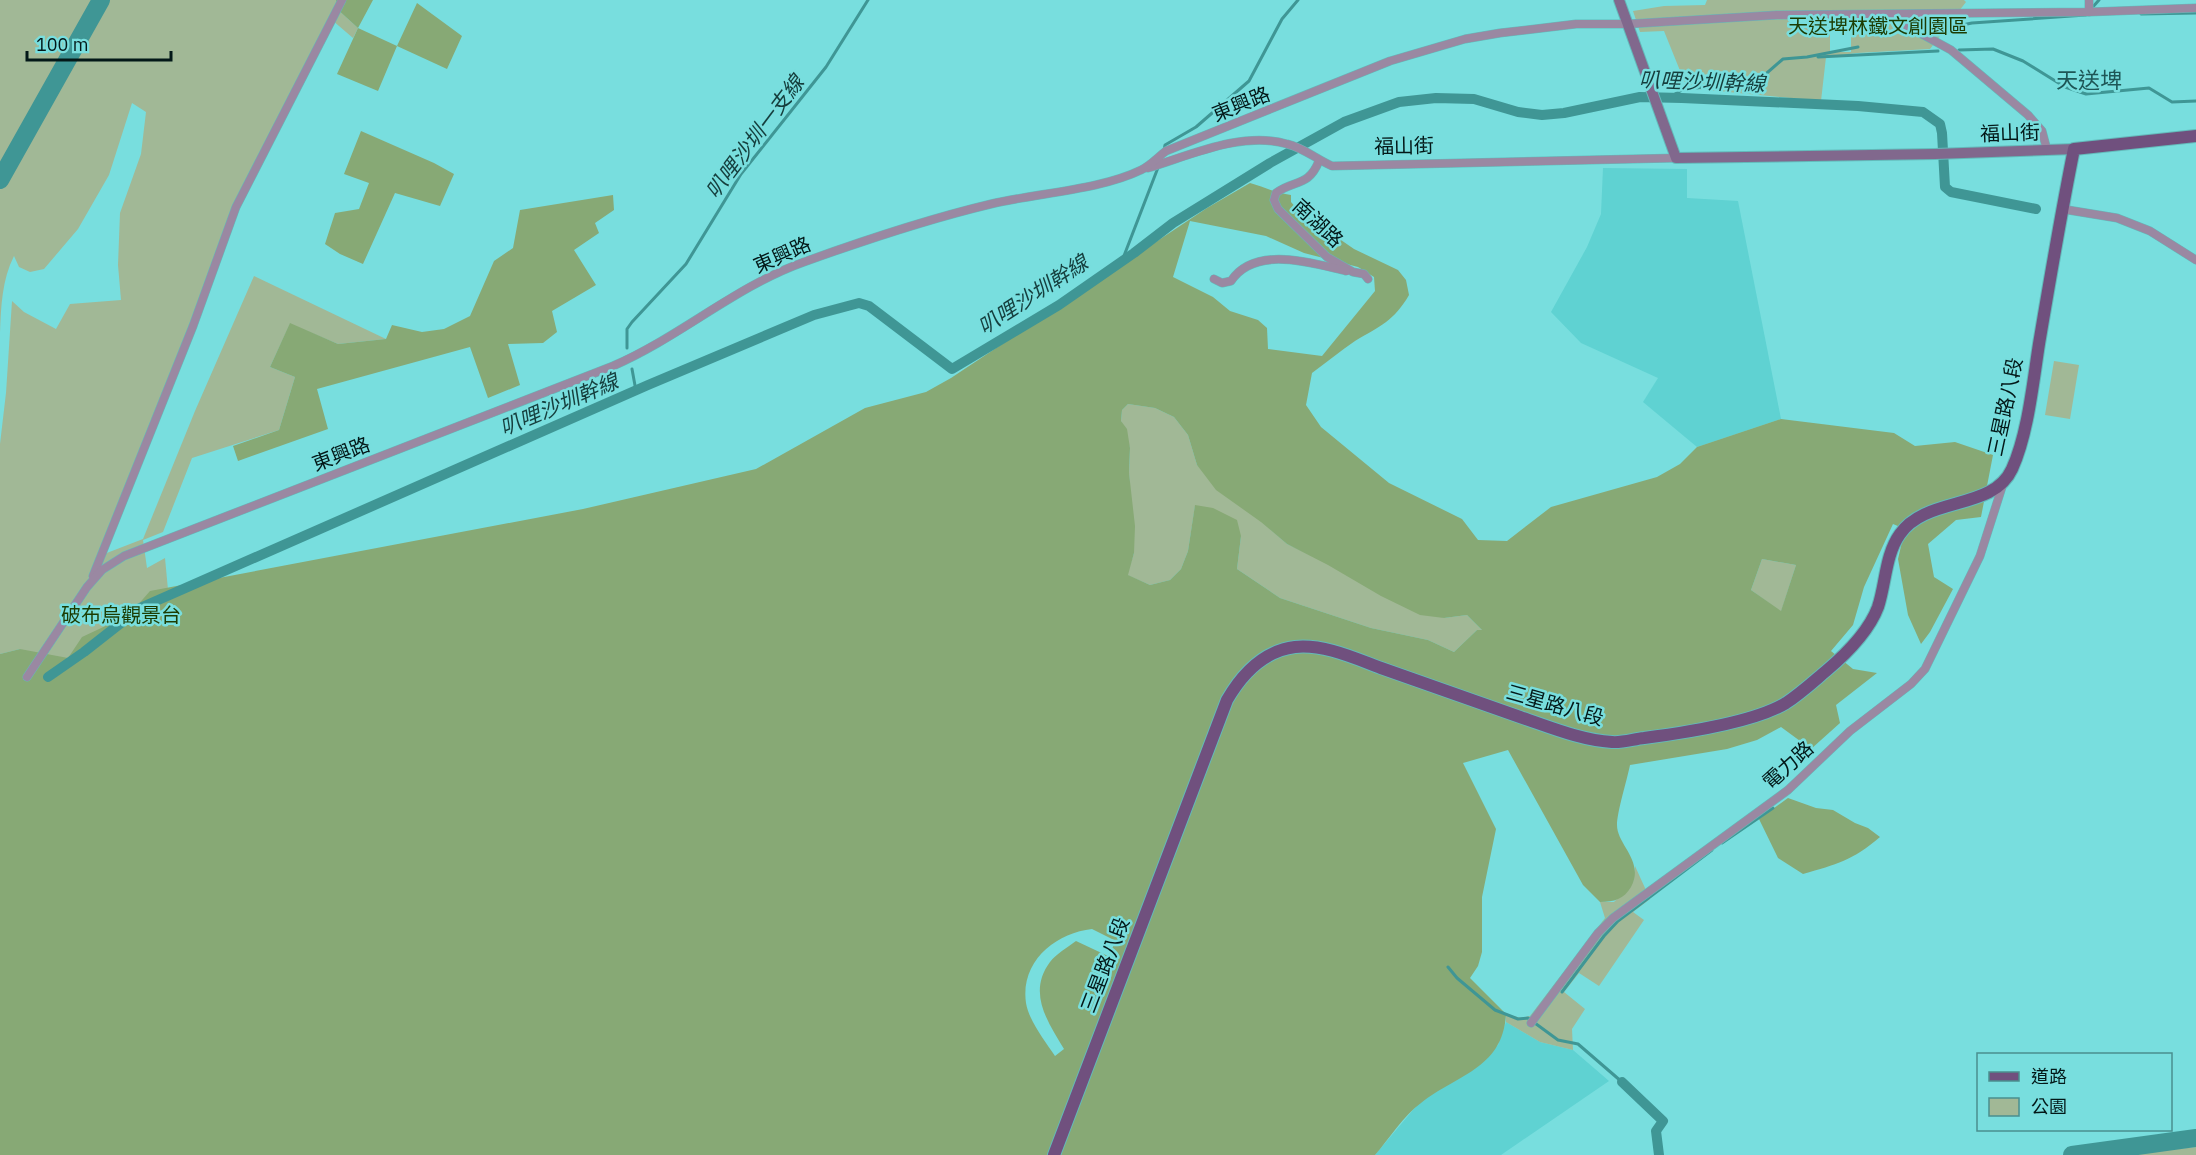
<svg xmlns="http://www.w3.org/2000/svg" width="2196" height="1155" font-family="'IBM Plex Sans','Noto Sans TC',sans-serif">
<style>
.built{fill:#5fd2d2}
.green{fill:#a1b896;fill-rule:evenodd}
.forest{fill:#87a975;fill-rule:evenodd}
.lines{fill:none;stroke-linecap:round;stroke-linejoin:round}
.stream{stroke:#3f9695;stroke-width:3}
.canal{stroke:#3f9695;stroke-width:10}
.river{stroke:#3f9695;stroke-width:18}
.street-casing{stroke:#63baba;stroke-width:9}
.secondary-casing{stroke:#63baba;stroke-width:12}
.primary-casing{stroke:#63baba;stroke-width:14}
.street{stroke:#9a88a2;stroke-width:8}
.secondary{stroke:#81688d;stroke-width:10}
.primary{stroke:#70507e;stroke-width:12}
.labels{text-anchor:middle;stroke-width:5;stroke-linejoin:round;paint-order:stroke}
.park-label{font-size:20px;fill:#1c3c03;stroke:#78dede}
.street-label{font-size:20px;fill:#031818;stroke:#78dede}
.water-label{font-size:21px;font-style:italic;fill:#153e3d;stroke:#78dede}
.quarter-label{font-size:22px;fill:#1e5656;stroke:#78dede}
</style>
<rect width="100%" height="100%" fill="#78dede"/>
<!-- built -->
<g class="built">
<polygon points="1603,168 1687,169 1687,198 1738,201 1781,419 1697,447 1643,402 1658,378 1581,343 1551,312 1587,247 1601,214"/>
<polygon points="1506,1022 1540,1042 1573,1050 1609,1081 1501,1155 1375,1155 1418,1104 1498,1045"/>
</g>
<!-- green -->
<g class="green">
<path d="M0,0h336v8l22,20 -5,10 -21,-18 -91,183 -142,353 44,-17 52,-128 59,-135 132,63 -48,5 -48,-20 -20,43 25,10 -16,53 -87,28 -29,74 -20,8 4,28 18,-10 5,53 -94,78 -56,-40 -20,5v-210l6,-51 6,-92 12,11 32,17 14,-25 51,-4 -3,-35 2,-52 21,-59 5,-42 -14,-9 -23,72 -31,54 -34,40 -14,3 -11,-5 -5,-11c-12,24 -13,50 -14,77z"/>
<path d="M1707,0h257l2,2 -36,47 -73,4 -31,4 -5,44 -134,-13 -23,-57 -24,1 -7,-21 31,-5 41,-1zM1830,31h21v21h-21z"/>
<polygon points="2054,361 2079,365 2070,419 2045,415"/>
<polygon points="1128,404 1155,408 1174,417 1188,435 1197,465 1287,544 1444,618 1467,615 1482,630 1477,630 1454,652 1428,640 1371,628 1280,598 1237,569 1241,536 1195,506 1188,551 1181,569 1170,580 1150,585 1127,575 1134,553 1129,473 1130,448 1121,421 1122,410"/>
<polygon points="1762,559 1796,565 1781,612 1751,590"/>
<polygon points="1635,866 1650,899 1633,912 1644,920 1599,986 1579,973 1564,992 1585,1009 1572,1029 1573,1050 1540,1042 1506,1022 1506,1014 1521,1018 1530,1016 1605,918 1600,902 1614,902 1633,882"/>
<polygon points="2196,1147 2196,1155 2119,1155"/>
</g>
<!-- forest -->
<g class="forest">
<polygon points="336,0 373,0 358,28 397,46 417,3 462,36 447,69 397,46 378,91 337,74 358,28 336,8"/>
<polygon points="361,131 434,163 454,174 440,206 395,193 363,264 340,254 325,244 335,213 359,209 369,183 344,174"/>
<path d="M1250,183c14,4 26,10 41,12v7l8,9 55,38 44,21 8,10 3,15c-15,26 -29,31 -54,46 -15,10 -28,21 -43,32l-6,32 15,22 68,56 73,36 16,21 29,1 44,-34 106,-30 23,-13 17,-17 84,-28 113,14 21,13 40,-4 38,13 -12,62 -25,3 -28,24 6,33 19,12 -23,43 -9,12 -13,-29 -10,-56 7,-30 -12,-5 -29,63 -11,38 -22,26 22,18 24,4 -41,32 4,18 -29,26 -30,-22 -24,13 -30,9 -97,16c-3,15 -13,47 -13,60 0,20 28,36 14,62 -7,12 -17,15 -31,15l-17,-17 -75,-135 -45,13 33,66 -14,68v55l-4,14 -8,12 36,36c-3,55 -50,61 -85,89 -17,12 -32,36 -46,52h-1375v-501l20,-5 48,9 14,-21 47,-22 21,-24 433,-82 173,-40 109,-61 61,-16 25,-14 256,-170zM1190,221l76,15 38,17 54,14 16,10 1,14 -53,65 -54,-7 -1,-21 -9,-8 -28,-9 -17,-14 -40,-20zM1128,404l27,4 19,9 14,18 9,30 19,25 45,32 26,22 41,21 53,31 39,19 24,3 23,-3 15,15h-5l-23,22 -26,-12 -57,-12 -91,-30 -43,-29 4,-33 -4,-16 -24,-12 -18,-3 -7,46 -7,18 -11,11 -20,5 -22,-10 6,-22 1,-27 -6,-53 1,-25 -3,-19 -6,-8 1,-11zM1762,559l34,6 -15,46 -30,-21zM1092,929l24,12 -8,15 -32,-15c-8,6 -20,13 -26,21 -23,31 -2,60 14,87l-9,7c-10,-15 -26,-35 -29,-53 -6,-42 30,-70 66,-74z"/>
<polygon points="613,195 614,210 595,223 599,233 574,250 596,285 552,311 557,332 543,343 508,344 520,385 488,398 470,347 317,389 328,429 238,461 233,446 279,430 295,377 270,367 290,323 338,344 386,339 392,325 422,332 444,329 470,316 494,261 513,248 520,210"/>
<path d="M1788,798l28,10 17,2 22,13 13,5 12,9c-28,24 -43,27 -77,37l-25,-16 -19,-39z"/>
</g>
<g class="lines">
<!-- stream -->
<g class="stream">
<polyline points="2091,9 2099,0"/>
<polyline points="2141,14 2196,13"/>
<polyline points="1932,31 1972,23 2086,15"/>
<polyline points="1959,50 1993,49 2023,61 2065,87 2086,94 2149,88 2172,102 2196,101"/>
<polyline points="1818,57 1938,51"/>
<polyline points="1668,98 1682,90 1760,79 1783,59 1807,57 1858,47"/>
<polyline points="1164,150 1165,145 1196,127 1249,81 1282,19 1298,0"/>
<polyline points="1122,261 1159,165"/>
<polyline points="627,348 627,329 632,322 686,264 741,174 826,67 868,0"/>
<polyline points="632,369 636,391"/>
<polyline points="1722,843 1773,808"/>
<polyline points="1448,967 1457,978 1495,1010 1518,1019 1528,1018 1558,1040 1578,1044 1622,1082"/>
<polyline points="1562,992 1604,936 1618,921 1712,850"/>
</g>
<!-- canal -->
<g class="canal">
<polyline points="48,677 84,652 140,608 648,385 814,315 859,303 869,306 952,369 1059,305 1134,253 1173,223 1270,163 1344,122 1399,102 1436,98 1474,99 1518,112 1542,115 1564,113 1640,97 1682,98 1858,106 1923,112 1940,124 1942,133 1945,187 1951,192 2036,209"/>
<polyline points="1622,1082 1663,1121 1656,1131 1659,1155"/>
</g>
<!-- river -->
<g class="river">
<polyline points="0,180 101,0"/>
<polyline points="2072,1155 2196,1138"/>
</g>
<!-- street casing -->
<g class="street-casing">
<g id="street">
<polyline points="2089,12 2089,0"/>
<polyline points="1887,15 1951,50 2028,115 2042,131 2047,150"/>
<polyline points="1922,34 1927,22 1935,14"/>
<path d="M1319,161c-11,27 -25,18 -43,32l-2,7 4,9 49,48 26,15 11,2 4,5"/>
<path d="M1148,168c43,-13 94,-37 139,-24 17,4 29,15 45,22l344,-8"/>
<polyline points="2062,209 2117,218 2150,231 2196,260"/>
<path d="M1214,279l8,4 9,-2c24,-36 80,-18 115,-10"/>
<polyline points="93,576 193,326 236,207 342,0"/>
<path d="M27,677l60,-90 15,-17 22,-14 489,-190c67,-29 123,-80 191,-104 61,-22 124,-43 187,-58 46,-11 109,-14 150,-34 9,-4 17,-13 25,-19l224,-90 75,-22 35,-6 76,-9h52l149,-9 312,-3 107,-4"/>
<polyline points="1531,1023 1598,933 1613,918 1788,790 1850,731 1911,684 1925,669 1980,556 2003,484"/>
</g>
</g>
<!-- secondary casing -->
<g class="secondary-casing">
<polyline id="secondary" points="1619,0 1676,158 1935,154 2074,149"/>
</g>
<!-- primary casing -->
<g class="primary-casing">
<path id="primary" d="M1054,1155l173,-455c15,-26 36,-49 68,-53 29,-3 59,11 86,21 46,16 93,33 139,49 30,10 60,23 92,25 10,1 22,-3 32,-4 39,-5 109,-15 142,-35 14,-9 27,-21 40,-32 19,-16 43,-40 52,-64 8,-24 7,-52 22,-73 26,-38 93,-23 112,-65 16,-35 21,-87 27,-125 11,-65 22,-131 35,-195l122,-13"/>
</g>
<!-- street -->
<use href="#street" class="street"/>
<!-- secondary -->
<use href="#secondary" class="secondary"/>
<!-- primary -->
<use href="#primary" class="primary"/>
</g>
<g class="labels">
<!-- park labels -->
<g class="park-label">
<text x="1878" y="33">天送埤林鐵文創園區</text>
<text x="121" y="622">破布烏觀景台</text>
</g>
<!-- street labels -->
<g class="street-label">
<text transform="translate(1241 104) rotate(-22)" y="7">東興路</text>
<text transform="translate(2010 133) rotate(-2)" y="7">福山街</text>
<text transform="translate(1404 146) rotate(-1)" y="7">福山街</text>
<text transform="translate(1318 223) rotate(43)" y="7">南湖路</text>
<text transform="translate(782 255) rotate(-24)" y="7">東興路</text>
<text transform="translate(2005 407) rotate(-78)" y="7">三星路八段</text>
<text transform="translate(341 454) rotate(-21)" y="7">東興路</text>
<text transform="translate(1555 705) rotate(16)" y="7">三星路八段</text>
<text transform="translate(1788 765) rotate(-42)" y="7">電力路</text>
<text transform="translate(1105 965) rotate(-69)" y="7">三星路八段</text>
</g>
<!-- water labels -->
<g class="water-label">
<text transform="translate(1702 82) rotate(2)" y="7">叭哩沙圳幹線</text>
<text transform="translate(755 137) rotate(-53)" y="7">叭哩沙圳一支線</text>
<text transform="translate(1033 295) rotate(-33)" y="7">叭哩沙圳幹線</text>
<text transform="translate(559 405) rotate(-23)" y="7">叭哩沙圳幹線</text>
</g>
<!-- quarter labels -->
<g class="quarter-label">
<text x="2089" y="88">天送埤</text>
</g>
</g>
<!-- legend -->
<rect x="1977" y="1053" width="195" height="78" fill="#78dede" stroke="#498f8f" stroke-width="1.5"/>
<rect x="1989" y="1072" width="30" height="9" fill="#70507e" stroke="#498f8f" stroke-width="1.5"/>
<text x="2031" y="1083" font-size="18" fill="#031818">道路</text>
<rect x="1989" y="1098" width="30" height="18" fill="#a1b896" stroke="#498f8f" stroke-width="1.5"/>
<text x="2031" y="1113" font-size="18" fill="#031818">公園</text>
<!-- scale -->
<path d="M27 51v9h144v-9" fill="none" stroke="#031818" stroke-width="3"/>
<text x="36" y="51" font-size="18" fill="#031818" stroke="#78dede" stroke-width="4.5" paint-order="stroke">100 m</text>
</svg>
